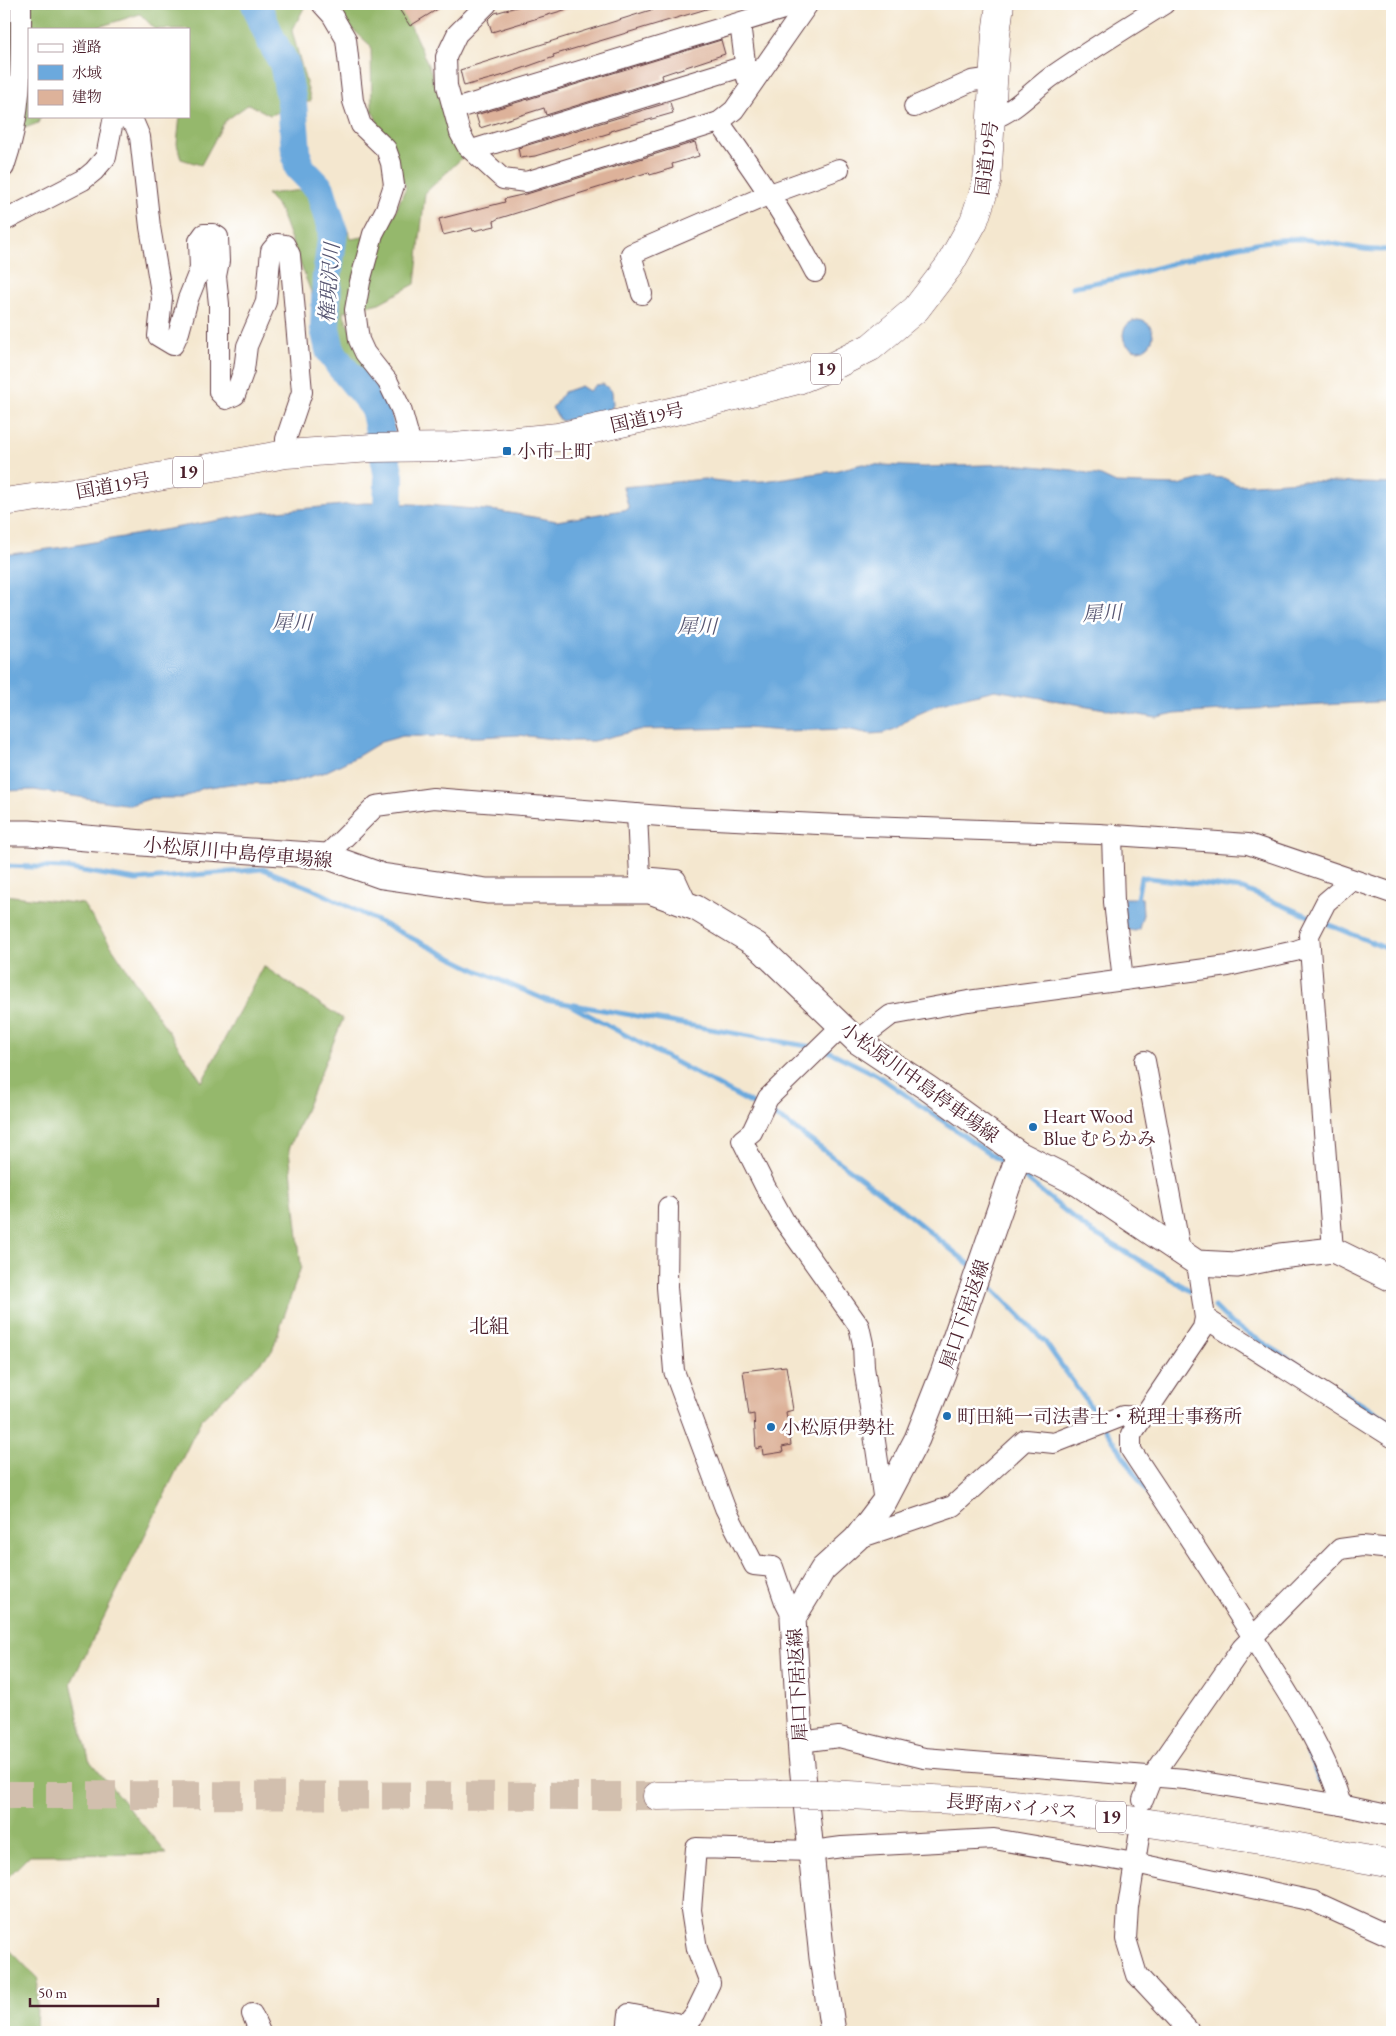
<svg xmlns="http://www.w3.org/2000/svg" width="1396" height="2036" font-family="'EB Garamond','Noto Serif JP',serif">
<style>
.forest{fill:#95b86c;stroke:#706c4c}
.water{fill:#6ba9dd;stroke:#5a6484}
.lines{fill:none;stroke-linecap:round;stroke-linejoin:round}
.stream{stroke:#6ba9dd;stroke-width:5}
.river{stroke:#6ba9dd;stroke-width:30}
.building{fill:#ddb29a}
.highway-tunnel{stroke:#d2bfae;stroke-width:28;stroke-dasharray:28 14;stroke-linecap:butt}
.minor-casing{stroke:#643d44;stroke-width:22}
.major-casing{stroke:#643d44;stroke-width:27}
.highway-casing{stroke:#643d44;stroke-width:29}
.minor{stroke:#fff;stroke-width:20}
.major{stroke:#fff;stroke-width:25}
.highway{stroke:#fff;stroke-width:28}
.highway-bridge-casing{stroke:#643d44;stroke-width:29;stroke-linecap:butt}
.highway-bridge{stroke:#fff;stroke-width:28}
.poi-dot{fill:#1f6fb2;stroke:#fff;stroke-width:2}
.labels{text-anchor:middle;stroke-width:5;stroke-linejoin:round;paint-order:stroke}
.shield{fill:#fff;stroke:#80626b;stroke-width:1}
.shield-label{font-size:18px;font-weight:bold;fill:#4a1f2b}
.street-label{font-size:19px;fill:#4a1f2b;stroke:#fff}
.poi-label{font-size:19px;fill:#4a1f2b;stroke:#fff;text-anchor:start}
.water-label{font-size:20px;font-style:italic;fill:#575672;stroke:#fff}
.neighbourhood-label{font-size:20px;fill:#4a1f2b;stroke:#fff}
</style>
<rect width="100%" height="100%" fill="#fff"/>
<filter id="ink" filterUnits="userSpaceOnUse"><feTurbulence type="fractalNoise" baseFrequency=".02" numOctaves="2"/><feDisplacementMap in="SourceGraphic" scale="10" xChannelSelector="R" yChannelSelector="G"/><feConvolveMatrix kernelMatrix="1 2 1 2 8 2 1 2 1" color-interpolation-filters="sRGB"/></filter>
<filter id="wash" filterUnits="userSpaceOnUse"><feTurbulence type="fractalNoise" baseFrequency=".0096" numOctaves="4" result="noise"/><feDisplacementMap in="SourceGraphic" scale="20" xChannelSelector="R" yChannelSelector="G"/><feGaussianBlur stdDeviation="1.12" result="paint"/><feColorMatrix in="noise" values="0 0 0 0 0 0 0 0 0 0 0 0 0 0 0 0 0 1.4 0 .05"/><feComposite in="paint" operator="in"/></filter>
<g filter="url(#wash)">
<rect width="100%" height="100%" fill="#f4e7cf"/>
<!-- forest -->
<g class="forest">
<polygon points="4,4 306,4 292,31 311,101 270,115 249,104 225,121 201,165 181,159 177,144 180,116 189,116 189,29 155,29 140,14 92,29 29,29 29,116 41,116 38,123 4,136"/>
<polygon points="325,4 401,4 431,72 462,158 425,193 415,284 379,303 343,312 374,388 351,397 279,208 267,194 331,187 351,239 386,233 406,187 372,110 371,46"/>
<polygon points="4,895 83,904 202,1082 263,966 343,1019 289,1149 301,1267 272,1351 201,1420 149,1527 71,1683 89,1760 167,1854 30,1855 4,1881"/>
<polygon points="4,1944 38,1979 36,2032 4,2032"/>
</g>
<!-- water -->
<g class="water">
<circle cx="1138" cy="335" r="15"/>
<polygon points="603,384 612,391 613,404 610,413 561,421 552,408 564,392 581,386 589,391 596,385"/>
<polygon points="862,464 924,467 1011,464 1073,470 1101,476 1116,483 1145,484 1178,485 1209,477 1224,478 1238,485 1301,481 1392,484 1392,701 1237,710 1175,714 1157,718 995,690 941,703 916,714 895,729 883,733 871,734 846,729 783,731 746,728 639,730 593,741 569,741 519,735 479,737 403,736 381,742 358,756 325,772 289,783 231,784 203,788 184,798 152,798 130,805 34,790 4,791 4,555 71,546 266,512 365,503 413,504 498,511 557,521 629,509 623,487 704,479 730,482 764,481 834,471"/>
<polygon points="1124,898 1142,898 1143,914 1139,929 1135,931 1128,930 1124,923"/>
</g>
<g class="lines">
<!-- stream -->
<g class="stream">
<path d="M1072,287c23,-5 48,-8 70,-15 50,-14 101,-31 152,-33 33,-1 66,15 98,10"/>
<polyline points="4,866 65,868 136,880 263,869 313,889 474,969 546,1000 812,1047"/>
<polyline points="1136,905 1141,877 1243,889 1313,918"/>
<polyline points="1321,921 1392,951"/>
<polyline points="572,1006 758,1107"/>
<polyline points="826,1050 877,1075 1003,1163"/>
<polyline points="766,1111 787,1123 884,1195 969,1264"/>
<polyline points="1024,1177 1087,1229 1196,1294"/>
<polyline points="985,1280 1045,1342 1100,1420"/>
<polyline points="1215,1307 1230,1322 1392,1423"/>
<polyline points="1105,1428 1169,1525"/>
<polyline points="1300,1733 1320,1782"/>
</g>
<!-- river -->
<polyline class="river" points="256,4 271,40 284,63 292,103 296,151 299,167 320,189 333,232 327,277 325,328 330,350 340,365 375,407 389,477 387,545"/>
</g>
<g id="blocks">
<!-- building -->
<g class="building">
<polygon points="408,4 446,4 410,26 399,9"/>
<polygon points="527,4 574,4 574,7 492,32 488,20 495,13"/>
<polygon points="670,4 712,4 713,7 553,55 554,57 501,76 464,86 460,70"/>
<polygon points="721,40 725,54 662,75 663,79 546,115 544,108 480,128 476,115"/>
<polygon points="670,102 673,113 610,131 610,133 535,156 520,158 518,148"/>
<polygon points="695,142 699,156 672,164 673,168 650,175 649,172 497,219 494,221 495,226 473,231 472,228 443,235 439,219 505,202 504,199 530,193"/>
<polygon points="786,1366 793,1410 786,1412 791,1445 782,1447 783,1452 763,1455 762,1447 756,1449 754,1414 749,1415 743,1371"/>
</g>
</g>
</g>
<g filter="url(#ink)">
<use href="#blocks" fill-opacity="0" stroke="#643d44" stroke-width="1"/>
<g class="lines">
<!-- highway-tunnel -->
<polyline class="highway-tunnel" points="4,1795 657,1796"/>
<!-- minor casing -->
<g class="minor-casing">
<g id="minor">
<polyline points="322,4 332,15 346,39 353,101 361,125 386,149 391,163 394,185 386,209 373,234 360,282 355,310 359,340 365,353 388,382 401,409 412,448"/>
<polyline points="487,4 457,34 446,57 447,86 460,133 467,146 503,179 526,182 719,122 734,110 808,4"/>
<polyline points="740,23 747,78"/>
<polyline points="914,107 972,81 993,78"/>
<polyline points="455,109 800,4"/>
<polyline points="123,116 134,123 140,137 150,227 162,298 158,336 173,345 179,332 188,299 200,269 199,241 204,234 213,234 218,237 219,261 216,276 219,304 219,392 226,399 235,395 244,370 247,346 266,302 271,251 277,244 285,245 290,255 302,392 286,439 286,454"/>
<path d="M992,119c23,-8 39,-27 59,-42 37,-26 75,-49 113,-73"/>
<path d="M719,122c35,49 68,96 96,150"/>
<polyline points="472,150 745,66"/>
<path d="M4,167c19,-54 17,-108 17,-163"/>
<polyline points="4,221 83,180 94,171 106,157 113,121 121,116"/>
<polyline points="642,294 631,254 770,194 839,169"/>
<polyline points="637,814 640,877 676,880 687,904"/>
<polyline points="1112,835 1114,902 1123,980"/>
<polyline points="326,856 376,806 433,798 674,817 839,825 1099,834 1248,844 1392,893"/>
<polyline points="842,1026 768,1098 752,1132 742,1140 765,1186 785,1222 859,1326 863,1344 864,1367 884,1502"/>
<polyline points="857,1041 891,1015 968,1001 1228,966 1295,951 1309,946"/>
<polyline points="1145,1061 1180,1250"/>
<polyline points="668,1207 667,1287 674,1371 725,1508 754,1565 773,1567 785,1602 793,1618"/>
<polyline points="1333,1250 1309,935 1326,902 1352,880"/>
<path d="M1197,1263l8,55 -2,10 -72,107v15c48,73 97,145 142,220 25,39 56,90 68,135"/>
<polyline points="1205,1318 1392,1437"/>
<polyline points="856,1539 953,1506 1025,1440 1054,1443 1123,1416 1142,1417"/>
<polyline points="800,1742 839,1737 924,1758 1185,1779 1341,1805 1392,1816"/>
<polyline points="1143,1800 1152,1777 1242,1648 1340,1549 1362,1546 1392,1549"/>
<polyline points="1139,1837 1128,1907 1126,1939 1137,1975 1190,2032"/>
<polyline points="252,2014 260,2032"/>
<polyline points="627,2032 629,2014 686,2025 695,2014 710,1983 697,1949 691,1910 696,1848 812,1851 842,1847 994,1839 1135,1863 1313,1901 1392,1937"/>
</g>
</g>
<!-- major casing -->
<g class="major-casing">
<g id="major">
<polyline points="4,833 29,833 177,846 326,856 382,876 487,891 650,891 696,908 757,945 857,1041 929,1089 1019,1154 1079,1184 1197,1263 1237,1265 1280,1256 1333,1250 1392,1279"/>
<polyline points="833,2032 822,1958 801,1755 793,1618 823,1569 856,1539 884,1502 917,1439 943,1373 1019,1154"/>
</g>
</g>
<!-- highway casing -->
<g class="highway-casing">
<g id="highway">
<polyline points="4,502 86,490 286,454 372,448 454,447 558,437 688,408 798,380 835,365 871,347 916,309 949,266 974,221 987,182 996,34 1000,4"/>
<polyline points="827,1794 997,1802 1078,1812 1266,1841 1392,1864"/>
<polyline points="657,1796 779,1794"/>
</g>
</g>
<!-- minor -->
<use href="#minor" class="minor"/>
<!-- major -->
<use href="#major" class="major"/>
<!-- highway -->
<use href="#highway" class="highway"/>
<!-- highway-bridge casing -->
<g class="highway-bridge-casing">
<polyline id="highway-bridge" points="779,1794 827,1794"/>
</g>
<!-- highway-bridge -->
<use href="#highway-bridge" class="highway-bridge"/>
</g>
</g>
<!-- markers -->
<g class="poi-dot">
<rect x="502" y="446" width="10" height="10" rx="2.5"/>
<circle cx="1033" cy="1127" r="5"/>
<circle cx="947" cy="1416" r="5"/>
<circle cx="771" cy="1427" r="5"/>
</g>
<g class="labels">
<!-- shield labels -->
<g class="shield">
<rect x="811" y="353.5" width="30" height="31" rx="4"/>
<rect x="173" y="456.5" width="30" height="31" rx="4"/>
<rect x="1096" y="1801.5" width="30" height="31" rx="4"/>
</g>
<g class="shield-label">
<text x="826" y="375">19</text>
<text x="188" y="478">19</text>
<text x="1111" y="1823">19</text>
</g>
<!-- street labels -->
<g class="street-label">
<text transform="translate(986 158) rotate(-83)" y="7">国道19号</text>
<text transform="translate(647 417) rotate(-13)" y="7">国道19号</text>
<text transform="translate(113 485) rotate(-10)" y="7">国道19号</text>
<text transform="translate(238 852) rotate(5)" y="7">小松原川中島停車場線</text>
<text transform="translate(920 1082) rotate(36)" y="7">小松原川中島停車場線</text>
<text transform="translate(964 1314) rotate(-71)" y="7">犀口下居返線</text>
<text transform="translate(797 1685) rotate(-93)" y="7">犀口下居返線</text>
<text transform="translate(1012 1806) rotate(5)" y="7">長野南バイパス</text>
</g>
<!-- poi labels -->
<g class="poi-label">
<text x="517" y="458">小市上町</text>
<text x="1043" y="1123">Heart Wood<tspan x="1043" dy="22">Blue むらかみ</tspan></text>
<text x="957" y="1423">町田純一司法書士・税理士事務所</text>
<text x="781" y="1434">小松原伊勢社</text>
</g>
<!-- water labels -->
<g class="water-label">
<text transform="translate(329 283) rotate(-86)" y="7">権現沢川</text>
<text transform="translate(1102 613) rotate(-3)" y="7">犀川</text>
<text transform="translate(292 622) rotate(1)" y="7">犀川</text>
<text transform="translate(697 626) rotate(1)" y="7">犀川</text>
</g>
<!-- neighbourhood labels -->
<g class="neighbourhood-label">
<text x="489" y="1333">北組</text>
</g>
</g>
<!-- margin -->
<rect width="1396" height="2036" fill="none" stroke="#fff" stroke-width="20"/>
<!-- legend -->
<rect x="28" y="28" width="162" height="90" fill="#ffffff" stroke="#b7a5aa"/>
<rect x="38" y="44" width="25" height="8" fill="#ffffff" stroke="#b7a5aa"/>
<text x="72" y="52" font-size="15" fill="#4a1f2b">道路</text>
<rect x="38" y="65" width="25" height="15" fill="#6ba9dd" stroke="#b7a5aa"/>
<text x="72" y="78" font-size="15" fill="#4a1f2b">水域</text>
<rect x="38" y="90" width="25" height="15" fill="#ddb29a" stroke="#b7a5aa"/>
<text x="72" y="102" font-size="15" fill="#4a1f2b">建物</text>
<!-- scale -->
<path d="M30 1998v8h128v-8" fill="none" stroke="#4a1f2b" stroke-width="2.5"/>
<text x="38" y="1998" font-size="15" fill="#4a1f2b" stroke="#ffffff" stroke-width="4" paint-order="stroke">50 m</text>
</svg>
